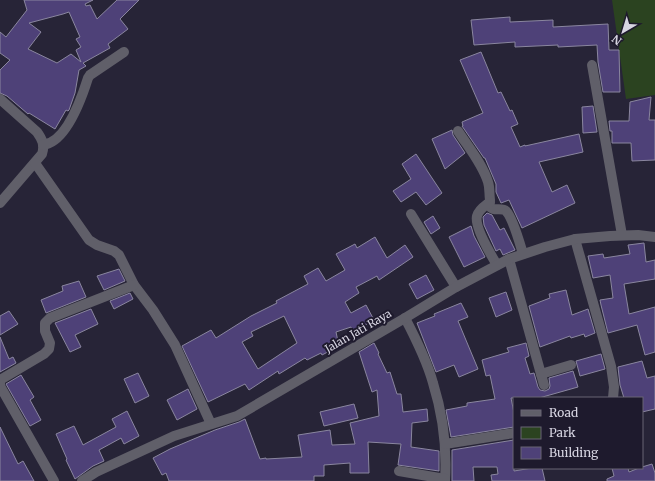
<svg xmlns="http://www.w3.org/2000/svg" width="655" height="481" font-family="Merriweather,serif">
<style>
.green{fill:#2b4320}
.building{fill:#4e4178;stroke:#8a869f;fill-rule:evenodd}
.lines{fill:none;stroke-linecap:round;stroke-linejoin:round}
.street{stroke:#605f69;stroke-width:10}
.labels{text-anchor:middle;stroke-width:4;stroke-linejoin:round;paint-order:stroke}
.street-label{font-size:11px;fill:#d7d5e2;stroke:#1e1a2d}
</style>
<rect width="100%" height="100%" fill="#272437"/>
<!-- green -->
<polygon class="green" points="612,0 655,0 655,95 626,99"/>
<!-- building -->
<g class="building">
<path d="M24,0h69l-8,4 1,2 4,-1 7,14 20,-19h22l-19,19 8,10 -20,15 2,4 -27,15 3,3 -7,4 -4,23 -6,17 -1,1 -2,-1 -11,19 -26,-16 -1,1 -21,-18 -7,-3v-23l10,-10 -10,-7v-21l6,5 21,-27zM69,12l11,25 -4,2 5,8 -5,3 5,12 -10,-8 -14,9 -29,-14 13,-17 -12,-9 34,-9z"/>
<polygon points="510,17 510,22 553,20 553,27 608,24 609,50 619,50 620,92 603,92 598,62 597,45 558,47 558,45 515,47 515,42 474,45 471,20"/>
<polygon points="481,52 498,93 501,92 510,111 512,110 518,124 511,127 520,147 525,145 525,146 579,134 583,152 539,162 552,192 567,185 575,203 522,228 509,200 501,203 496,192 496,184 485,158 484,158 462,126 463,126 462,122 483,113 460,60"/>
<polygon points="651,97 649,120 655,120 655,160 632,161 631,143 612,143 612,131 610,131 609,121 629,121 630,102"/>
<polygon points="593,106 597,132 583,133 582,107"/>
<polygon points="452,130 453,135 465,153 445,169 432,139"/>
<polygon points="416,154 442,193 426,205 416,192 401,202 393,191 411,179 402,164"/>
<polygon points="487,213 492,215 500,230 504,228 515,250 503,255 500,249 496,251 484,225 483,217"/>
<polygon points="433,216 440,228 431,234 424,222"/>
<polygon points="471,226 474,236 485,257 464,267 449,237"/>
<path d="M375,237l12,21 18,-13 8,12 -34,23 -2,-4 -21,11 3,6 -14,9 6,11 15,-8 8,15 -9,5 1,1 -13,7 -2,-6 -15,5 3,14 -17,9 -1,-2 -14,7 -2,-2 -26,16 -1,-3 -29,19 -4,-6 -37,18 -26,-56 29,-16 5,8 35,-22 26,-13 -1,-2 32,-17 -4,-8 14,-8 8,13 19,-11 -9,-16 19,-10 2,4zM284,316l13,27 -39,26 -16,-27 11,-6 -2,-4z"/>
<polygon points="644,243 646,262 655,260 655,279 624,284 629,314 655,307 655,352 645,355 637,325 608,333 601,305 600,300 613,298 610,275 593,278 588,256 603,254 604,258 630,254 628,245"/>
<polygon points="119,269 125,281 104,290 97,276"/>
<polygon points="426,275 434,290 417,299 409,284"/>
<polygon points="79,281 86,297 46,313 41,300 63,291 62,286"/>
<polygon points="566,290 572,315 588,309 595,333 585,337 584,334 571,338 570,336 540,347 529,306 550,298 549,294"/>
<polygon points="506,292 512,310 496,317 489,298"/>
<polygon points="130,293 133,299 114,309 110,301"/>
<polygon points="461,303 468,317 458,321 478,369 459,377 454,365 436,372 417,323 435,316 434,314"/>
<polygon points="91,309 98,324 75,335 81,347 70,352 55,323"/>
<polygon points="9,311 18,324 0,335 0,316"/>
<polygon points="0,337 9,359 13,357 16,363 0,372"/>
<polygon points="374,343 379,353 378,354 387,373 390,372 397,394 401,394 403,412 427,409 428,421 412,423 411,447 439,451 439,471 398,465 401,444 368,442 369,473 350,473 350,463 324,465 324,476 314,476 314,481 169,481 166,473 162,475 153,458 170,449 215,430 239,422 245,419 260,459 266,458 266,459 302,457 298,435 330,430 332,445 355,444 350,423 379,416 377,390 372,392 359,352"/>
<polygon points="526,343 529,356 525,358 530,374 534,373 538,387 540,390 545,391 549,389 550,386 549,378 573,371 578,387 539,398 511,398 514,413 514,427 451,437 446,410 467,406 467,403 495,399 490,375 486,376 482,360 509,352 507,348"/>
<polygon points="601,354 605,369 580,376 576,361"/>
<polygon points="642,361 647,378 655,376 655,409 642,412 642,398 624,398 620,385 618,367"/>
<polygon points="138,373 149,396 135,403 124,379"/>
<polygon points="21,375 34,397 30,400 41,420 30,426 6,384"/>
<polygon points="188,389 197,409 177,420 167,400"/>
<polygon points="354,404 358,418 324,426 320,412"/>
<polygon points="127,411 139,436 124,444 121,438 99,450 104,461 93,466 75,479 66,460 67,459 56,434 74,426 83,445 116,427 112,419"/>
<polygon points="0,427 18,464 23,461 34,481 0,481"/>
<polygon points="514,440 514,471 532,468 542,468 545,481 492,481 491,475 498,474 497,467 473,467 474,481 452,481 452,450"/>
<polygon points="652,464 655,473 655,481 607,481 607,479 614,476 612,468 628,468 629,472 639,468 642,468 642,467"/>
</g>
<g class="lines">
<!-- street -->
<g class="street">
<polyline points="592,65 622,235"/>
<path d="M0,99l37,33c5,7 8,13 5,22l-42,49"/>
<path d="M458,131c10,16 24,32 30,51 2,6 1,11 2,18 0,2 -1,4 0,6 2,6 12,1 16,5 7,7 14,33 17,43"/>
<path d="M43,145c24,-3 39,-48 45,-67l2,-3 34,-23"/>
<polyline points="35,163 89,240 97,245 114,251 119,255 134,285 153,310 175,345 211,424"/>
<path d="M490,202c-5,4 -11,7 -13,14 -3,11 14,39 20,49"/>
<polyline points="411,214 456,287"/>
<polyline points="575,239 611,366 614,387 613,398"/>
<polyline points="509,259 544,385"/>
<path d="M405,318c11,21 22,43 28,65 10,32 14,65 12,98"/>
<polyline points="541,374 571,365"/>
<polyline points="445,444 514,433"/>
<polyline points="399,471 445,479"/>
<polyline points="54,481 0,386 0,380 44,354 49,349 50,343 45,331 45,323 50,318 134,285"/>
<polyline points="82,481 96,472 174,436 237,416 405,318 456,287 509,259 545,247 575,239 610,236 638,235 655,237"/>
</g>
</g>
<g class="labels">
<!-- street labels -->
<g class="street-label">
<text transform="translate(358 331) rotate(-30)" y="4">Jalan Jati Raya</text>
</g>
</g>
<!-- legend -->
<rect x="513" y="397" width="130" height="72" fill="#1e1a2d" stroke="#686575"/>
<rect x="521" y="410" width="20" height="6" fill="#605f69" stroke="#686575"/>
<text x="549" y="417" font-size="12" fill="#d7d5e2">Road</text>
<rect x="521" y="427" width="20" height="12" fill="#2b4320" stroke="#686575"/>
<text x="549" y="437" font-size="12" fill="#d7d5e2">Park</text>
<rect x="521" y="447" width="20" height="12" fill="#4e4178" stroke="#686575"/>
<text x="549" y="457" font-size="12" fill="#d7d5e2">Building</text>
<!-- north arrow -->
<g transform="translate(623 32) rotate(218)" stroke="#1e1a2d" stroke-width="3" paint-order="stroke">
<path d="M0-3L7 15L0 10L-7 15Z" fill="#d7d5e2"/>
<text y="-6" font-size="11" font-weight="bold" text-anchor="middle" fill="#d7d5e2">N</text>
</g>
</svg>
